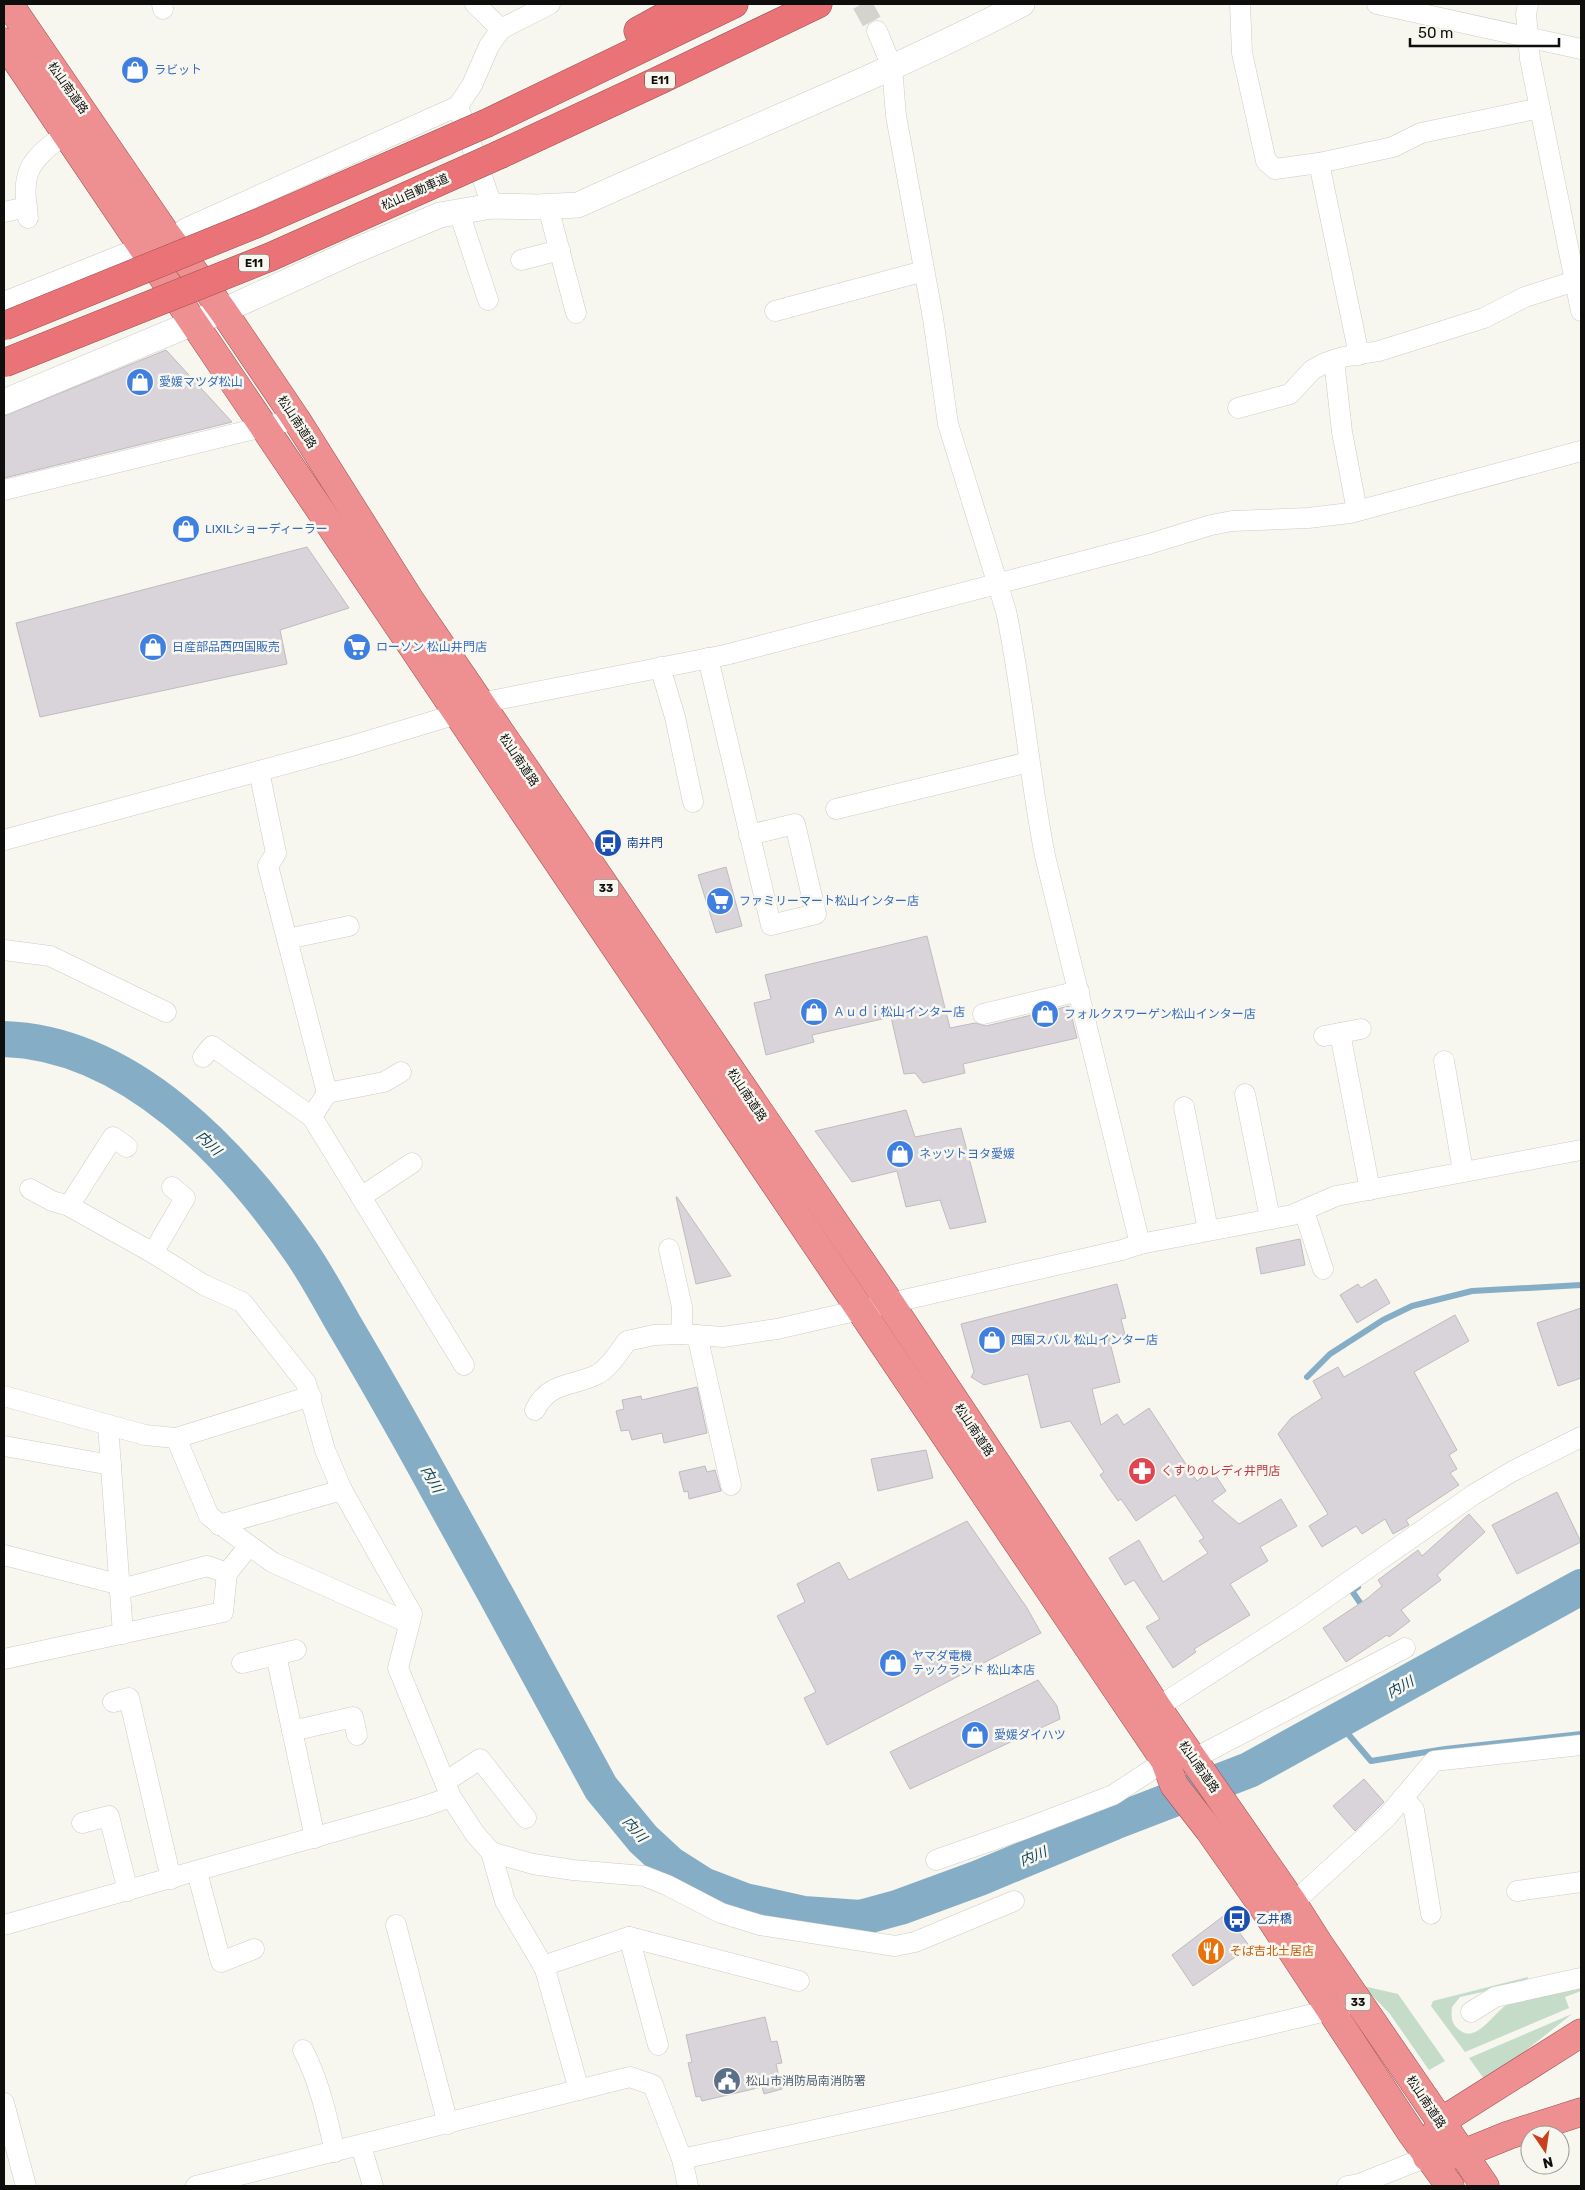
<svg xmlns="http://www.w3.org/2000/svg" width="1585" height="2190" font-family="Rubik,'Noto Sans JP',sans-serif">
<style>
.green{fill:#c4dcc8}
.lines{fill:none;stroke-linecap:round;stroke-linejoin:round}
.stream{stroke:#85aec6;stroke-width:6}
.river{stroke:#85aec6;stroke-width:36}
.building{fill:#d9d4d9;stroke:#c0bbc0}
.minor-tunnel{stroke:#d4d3cd;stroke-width:20;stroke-dasharray:20 10;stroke-linecap:butt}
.minor-casing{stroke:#cdccc5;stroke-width:21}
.tertiary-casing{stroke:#cdccc5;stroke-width:26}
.trunk-casing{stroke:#9c5051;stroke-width:29}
.motorway-casing{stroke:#9c5051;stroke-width:29}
.minor{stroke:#fff;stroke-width:20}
.tertiary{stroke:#fff;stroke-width:25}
.trunk{stroke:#ee8f92;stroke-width:28}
.motorway{stroke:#e97376;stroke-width:28}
.motorway-bridge-casing{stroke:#9c5051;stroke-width:29;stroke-linecap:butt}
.motorway-bridge{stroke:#e97376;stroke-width:28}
.labels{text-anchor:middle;stroke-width:5;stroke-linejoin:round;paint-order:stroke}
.shield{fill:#f7f6ef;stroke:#545450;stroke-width:1}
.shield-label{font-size:11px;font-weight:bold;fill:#0e0e0c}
.shop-label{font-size:12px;fill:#366cbe;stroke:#f7f6ef;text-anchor:start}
.street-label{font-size:12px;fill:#0e0e0c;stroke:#f7f6ef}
.transit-label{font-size:12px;fill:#164399;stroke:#f7f6ef;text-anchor:start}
.health-label{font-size:12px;fill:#be3a42;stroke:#f7f6ef;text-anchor:start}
.food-label{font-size:12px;fill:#c56008;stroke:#f7f6ef;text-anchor:start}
.service-label{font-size:12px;fill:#4e5e75;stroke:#f7f6ef;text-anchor:start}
.water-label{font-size:14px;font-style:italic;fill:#083f59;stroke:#f7f6ef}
</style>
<rect width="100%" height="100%" fill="#f7f6ef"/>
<!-- green -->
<g class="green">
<path d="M1528,1977l-1,5 -67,15 -8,10c-1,8 -1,15 5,21 19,20 38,-19 53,-25 22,-8 48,-11 71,-17v5l-16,6 4,11 -104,44 -34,-46 2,-5z"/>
<polygon points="1363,1986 1398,1994 1445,2061 1429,2070 1390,2014"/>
<polygon points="1572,2014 1520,2055 1494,2079 1485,2080 1469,2058"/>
</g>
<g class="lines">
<!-- stream -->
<g class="stream">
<polyline points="1307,1377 1330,1354 1383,1320 1412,1306 1472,1291 1581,1285"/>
<polyline points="1358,1587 1352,1591 1365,1610"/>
<polyline points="1337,1721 1371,1761 1445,1749 1581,1734"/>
</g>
<!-- river -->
<path class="river" d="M4,1039c126,4 230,116 297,213 15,22 28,46 41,69 33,56 65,112 96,169 55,99 109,198 163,298l42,51 27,25 33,21 42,16 59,13 56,4 40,-11 79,-29 135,-56 135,-52 332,-183"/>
</g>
<!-- building -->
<g class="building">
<polygon points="166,350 232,422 4,478 4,416"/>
<polygon points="307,547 349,608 280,630 287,664 40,717 16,623"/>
<polygon points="726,867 742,926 716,933 698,875"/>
<polygon points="927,936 950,1028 975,1023 986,1026 1069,1006 1077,1038 963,1064 965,1073 923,1083 915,1073 904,1074 891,1017 812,1035 814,1042 766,1055 754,1003 771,999 765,975"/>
<polygon points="906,1110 915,1137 961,1128 986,1222 950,1229 940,1200 906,1207 897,1171 852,1182 815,1131"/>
<polygon points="676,1197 677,1197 731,1276 696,1284"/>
<polygon points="1300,1239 1305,1265 1261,1274 1256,1248"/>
<polygon points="1376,1279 1390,1303 1357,1323 1340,1295 1358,1284 1361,1288"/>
<polygon points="1117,1284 1126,1318 1121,1319 1125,1335 1109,1339 1120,1382 1092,1389 1101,1425 1117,1414 1124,1425 1149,1408 1197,1481 1212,1470 1226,1491 1212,1501 1239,1524 1281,1499 1297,1526 1260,1547 1268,1561 1230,1584 1250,1615 1194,1649 1196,1652 1173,1668 1146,1627 1160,1619 1134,1580 1125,1585 1109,1558 1139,1540 1163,1582 1208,1553 1199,1541 1204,1538 1175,1495 1136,1521 1121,1499 1118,1501 1100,1475 1104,1472 1070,1421 1041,1428 1028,1374 984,1385 971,1377 974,1372 961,1324"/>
<polygon points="1581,1308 1581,1378 1558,1386 1537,1323"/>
<polygon points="1455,1315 1469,1341 1414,1372 1457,1450 1449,1455 1457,1469 1450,1473 1459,1485 1406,1520 1409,1525 1393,1534 1385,1519 1362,1534 1356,1526 1322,1547 1309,1526 1328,1514 1278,1434 1291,1418 1322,1398 1313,1381 1338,1367 1344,1377"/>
<polygon points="697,1387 707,1433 664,1443 662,1433 632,1440 629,1430 621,1431 616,1411 624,1409 622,1400 641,1396 642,1400"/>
<polygon points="926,1450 933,1478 878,1491 871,1459"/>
<polygon points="705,1466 707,1472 715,1470 721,1491 689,1499 688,1491 684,1492 679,1472"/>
<polygon points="1557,1492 1581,1542 1517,1574 1492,1525"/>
<polygon points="1469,1514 1485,1532 1437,1575 1441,1580 1401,1610 1410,1621 1389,1637 1387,1635 1346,1662 1323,1628 1368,1598 1382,1586 1378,1580 1418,1550 1422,1556"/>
<polygon points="967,1521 1027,1608 1041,1633 827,1745 804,1698 816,1692 777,1616 805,1602 797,1584 839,1562 849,1580"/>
<polygon points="1038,1680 1057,1706 1060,1719 910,1789 890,1752"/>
<polygon points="1364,1779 1384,1802 1355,1831 1333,1806"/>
<polygon points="1226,1914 1250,1947 1193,1986 1172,1955"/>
<polygon points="765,2017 771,2042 777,2041 782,2063 776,2064 782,2089 764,2094 762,2087 702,2101 700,2096 696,2097 688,2063 692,2062 686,2035"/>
</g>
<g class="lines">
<!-- minor-tunnel -->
<polyline class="minor-tunnel" points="862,4 877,31"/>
<!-- minor casing -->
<g class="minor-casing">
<g id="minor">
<polyline points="162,4 163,9"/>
<polyline points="475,4 501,29"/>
<polyline points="1240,4 1242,53 1266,161 1275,169 1319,163 1393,147 1421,133 1540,108"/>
<polyline points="1377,4 1581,49"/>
<polyline points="1528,4 1526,14 1530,59 1581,311"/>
<polyline points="1319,163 1359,355"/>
<polyline points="492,206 458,106 472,85 489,46 501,29 550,4"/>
<polyline points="548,207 576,313"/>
<polyline points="4,212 27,207"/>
<polyline points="459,212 488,300"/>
<path d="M28,218c-7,-47 0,-56 37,-84"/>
<polyline points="184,229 458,106"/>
<polyline points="521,260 560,250"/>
<polyline points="4,302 124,254"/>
<polyline points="775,311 924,271"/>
<polyline points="1334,360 1342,432 1357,511"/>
<polyline points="1238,408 1290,394 1312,370 1325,363 1343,357 1379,351 1484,318 1525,297 1575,281"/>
<polyline points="4,490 296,419"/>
<polyline points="708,658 771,925 816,914 795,824 749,835"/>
<polyline points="660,667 675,717 693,802"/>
<polyline points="259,771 276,853 268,866 327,1093 312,1117"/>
<polyline points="836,809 1029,762"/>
<polyline points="4,840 348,747 457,714 480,703 725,655 1149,544 1211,525 1232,521 1308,518 1350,513 1581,451"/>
<polyline points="287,939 349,926"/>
<polyline points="4,950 50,956 166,1012"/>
<polyline points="983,1014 1079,991"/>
<polyline points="1340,1033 1370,1190"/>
<polyline points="1324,1036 1361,1029"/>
<polyline points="203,1057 212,1046 312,1117 464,1365"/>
<polyline points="1444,1061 1463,1171"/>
<polyline points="327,1093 384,1082 401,1072"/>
<polyline points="1245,1094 1270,1218"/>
<polyline points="1184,1107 1208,1230"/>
<polyline points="30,1189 52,1201 69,1206 153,1253 204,1285 242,1302 306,1383 325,1450 342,1490 412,1614 398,1668 451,1797 475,1834 491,1852 505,1901 545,1969 579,2090"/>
<polyline points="361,1197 412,1163"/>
<polyline points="69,1206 113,1137 127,1147"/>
<polyline points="1304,1211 1323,1269"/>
<polyline points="1140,1244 1292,1215 1336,1196 1581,1150"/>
<polyline points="669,1249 682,1307 682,1334"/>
<polyline points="153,1253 185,1198 172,1187"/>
<polyline points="697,1335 731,1485"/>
<polyline points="4,1396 145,1435 176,1438 311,1396"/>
<path d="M535,1410c14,-29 38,-23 63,-36 12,-7 21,-22 29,-33l27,-6 28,-1 41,3 54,-8 345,-79 18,-6 -95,-388c-16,-81 -22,-164 -39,-245l-58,-187 -15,-106 -37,-202 -4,-49 -15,-36"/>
<polyline points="108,1425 123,1634"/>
<polyline points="176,1438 209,1516 272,1562 409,1623"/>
<polyline points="4,1446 111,1465"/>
<polyline points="219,1525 342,1490"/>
<polyline points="4,1555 129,1587 207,1566 227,1573"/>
<polyline points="276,1655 315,1838"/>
<polyline points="4,1659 223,1612 227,1573 249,1546"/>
<polyline points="242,1663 296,1650"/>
<polyline points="113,1702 129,1698 171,1879"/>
<polyline points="1147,1714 1298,1617 1473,1495 1513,1471 1581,1437"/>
<polyline points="292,1731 353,1717 357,1735"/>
<polyline points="1193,1759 1405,1648"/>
<polyline points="445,1782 480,1759 526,1818"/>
<polyline points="1403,1797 1414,1810 1431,1914"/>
<polyline points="82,1823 109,1816 128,1891"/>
<polyline points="491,1852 533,1864 573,1870 644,1876 667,1885 721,1913 760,1925 895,1946 915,1942 1014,1901"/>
<polyline points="936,1860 1027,1828 1113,1795 1165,1761"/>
<polyline points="197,1872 221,1962 254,1949"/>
<polyline points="1517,1891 1581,1882"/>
<polyline points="1293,1903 1386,1818 1434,1761 1581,1745"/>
<polyline points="4,1925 422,1807 451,1797"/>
<polyline points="396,1925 448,2124"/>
<polyline points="629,1937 658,2045"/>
<polyline points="543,1966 629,1937 799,1981"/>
<polyline points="1471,2012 1495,1997 1581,1978"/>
<path d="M303,2050c17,33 24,67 32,102"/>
<polyline points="4,2103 26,2186"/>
<polyline points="361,2146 373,2186"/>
<polyline points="682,2159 947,2101 1343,2007"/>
<polyline points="196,2186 630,2077 653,2085 682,2159 688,2186"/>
<polyline points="1347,2186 1359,2184 1427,2157"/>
</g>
</g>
<!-- tertiary casing -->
<g class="tertiary-casing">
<path id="tertiary" d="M4,402l232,-97 116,-53 88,-37 52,-9 45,1 41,-2c147,-67 300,-126 444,-201"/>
</g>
<!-- trunk casing -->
<g class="trunk-casing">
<g id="trunk">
<polyline points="9,4 164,231 223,311 296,419 410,600 889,1302 1055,1551 1157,1707 1293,1903 1319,1944 1485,2186"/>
<polyline points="4,42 1165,1761 1174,1785 1209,1830 1263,1907 1412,2134 1450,2186"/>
<polyline points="1581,2033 1440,2122 1427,2157 1462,2154 1509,2135 1581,2112"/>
</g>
</g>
<!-- motorway casing -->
<g class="motorway-casing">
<g id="motorway">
<polyline points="638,31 687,4"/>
<polyline points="487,123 734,4"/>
<polyline points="501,154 662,79 818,4"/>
</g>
</g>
<!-- minor -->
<use href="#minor" class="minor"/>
<!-- tertiary -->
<use href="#tertiary" class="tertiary"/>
<!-- trunk -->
<use href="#trunk" class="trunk"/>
<!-- motorway -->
<use href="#motorway" class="motorway"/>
<!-- motorway-bridge casing -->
<g class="motorway-bridge-casing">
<g id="motorway-bridge">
<polyline points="4,326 258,223 487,123"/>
<polyline points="4,363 270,257 501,154"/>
</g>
</g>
<!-- motorway-bridge -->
<use href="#motorway-bridge" class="motorway-bridge"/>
</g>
<!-- icons -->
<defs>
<g id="shop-disc" transform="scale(1.4375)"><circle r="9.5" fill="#3f7fe0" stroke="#f7f6ef"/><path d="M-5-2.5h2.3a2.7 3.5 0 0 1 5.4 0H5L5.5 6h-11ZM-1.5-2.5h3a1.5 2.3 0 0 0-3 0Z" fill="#fff"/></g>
<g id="supermarket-disc" transform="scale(1.4375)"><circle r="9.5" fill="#3f7fe0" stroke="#f7f6ef"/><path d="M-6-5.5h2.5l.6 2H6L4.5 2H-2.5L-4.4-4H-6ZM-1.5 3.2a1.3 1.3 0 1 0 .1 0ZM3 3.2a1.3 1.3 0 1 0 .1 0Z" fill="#fff"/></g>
<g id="bus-disc" transform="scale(1.4375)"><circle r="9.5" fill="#1a4fb4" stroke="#f7f6ef"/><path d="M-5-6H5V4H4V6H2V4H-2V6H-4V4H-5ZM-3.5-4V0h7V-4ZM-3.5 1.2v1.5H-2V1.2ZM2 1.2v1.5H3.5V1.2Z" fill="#fff"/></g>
<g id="pharmacy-disc" transform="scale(1.4375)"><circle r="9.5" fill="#e0444e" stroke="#f7f6ef"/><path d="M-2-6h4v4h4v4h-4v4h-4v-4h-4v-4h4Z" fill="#fff"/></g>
<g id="restaurant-disc" transform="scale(1.4375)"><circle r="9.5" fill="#e8710a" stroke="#f7f6ef"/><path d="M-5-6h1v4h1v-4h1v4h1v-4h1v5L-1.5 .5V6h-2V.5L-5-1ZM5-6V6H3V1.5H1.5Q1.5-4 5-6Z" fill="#fff"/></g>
<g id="civic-disc" transform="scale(1.4375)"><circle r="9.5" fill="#5c6f8a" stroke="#f7f6ef"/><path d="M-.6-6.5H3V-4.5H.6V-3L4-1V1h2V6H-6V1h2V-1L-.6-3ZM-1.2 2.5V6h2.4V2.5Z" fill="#fff"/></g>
</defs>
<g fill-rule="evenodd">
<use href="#shop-disc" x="135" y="70"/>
<use href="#shop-disc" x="140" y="382"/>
<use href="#shop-disc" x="186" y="529"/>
<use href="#shop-disc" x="153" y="647"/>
<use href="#supermarket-disc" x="357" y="647"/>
<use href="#bus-disc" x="608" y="843"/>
<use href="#supermarket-disc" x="720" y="901"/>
<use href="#shop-disc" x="814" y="1012"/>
<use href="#shop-disc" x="1045" y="1014"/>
<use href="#shop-disc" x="900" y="1154"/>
<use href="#shop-disc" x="992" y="1340"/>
<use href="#pharmacy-disc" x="1142" y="1471"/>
<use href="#shop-disc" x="893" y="1663"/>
<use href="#shop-disc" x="975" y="1735"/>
<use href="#bus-disc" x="1237" y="1919"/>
<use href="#restaurant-disc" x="1211" y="1951"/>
<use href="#civic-disc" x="727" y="2081"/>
</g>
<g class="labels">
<!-- shield labels -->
<g class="shield">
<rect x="645" y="71.5" width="30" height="17" rx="4"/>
<rect x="239" y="254.5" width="30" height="17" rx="4"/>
<rect x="593.5" y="879.5" width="25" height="17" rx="4"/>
<rect x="1345.5" y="1993.5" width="25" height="17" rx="4"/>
</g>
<g class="shield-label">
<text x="660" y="84">E11</text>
<text x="254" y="267">E11</text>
<text x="606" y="892">33</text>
<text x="1358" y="2006">33</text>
</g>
<!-- shop labels -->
<g class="shop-label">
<text x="154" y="74">ラビット</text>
<text x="159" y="386">愛媛マツダ松山</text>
<text x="205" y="533">LIXILショーディーラー</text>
<text x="172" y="651">日産部品西四国販売</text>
<text x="376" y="651">ローソン 松山井門店</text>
<text x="739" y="905">ファミリーマート松山インター店</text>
<text x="833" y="1016">Ａｕｄｉ松山インター店</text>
<text x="1064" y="1018">フォルクスワーゲン松山インター店</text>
<text x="919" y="1158">ネッツトヨタ愛媛</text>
<text x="1011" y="1344">四国スバル 松山インター店</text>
<text x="912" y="1660">ヤマダ電機<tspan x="912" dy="14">テックランド 松山本店</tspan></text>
<text x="994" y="1739">愛媛ダイハツ</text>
</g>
<!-- street labels -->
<g class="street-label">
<text transform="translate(68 88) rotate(55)" y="4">松山南道路</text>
<text transform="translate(415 192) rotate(-24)" y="4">松山自動車道</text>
<text transform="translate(297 422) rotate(57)" y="4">松山南道路</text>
<text transform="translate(519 760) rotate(56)" y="4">松山南道路</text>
<text transform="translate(747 1095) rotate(56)" y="4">松山南道路</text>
<text transform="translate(974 1430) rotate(56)" y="4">松山南道路</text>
<text transform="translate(1199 1767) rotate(55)" y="4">松山南道路</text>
<text transform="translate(1426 2102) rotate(56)" y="4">松山南道路</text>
</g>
<!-- transit labels -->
<g class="transit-label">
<text x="627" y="847">南井門</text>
<text x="1256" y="1923">乙井橋</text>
</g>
<!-- health labels -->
<g class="health-label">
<text x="1161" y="1475">くすりのレディ井門店</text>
</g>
<!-- food labels -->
<g class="food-label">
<text x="1230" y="1955">そば吉北土居店</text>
</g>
<!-- service labels -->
<g class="service-label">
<text x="746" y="2085">松山市消防局南消防署</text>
</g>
<!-- water labels -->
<g class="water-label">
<text transform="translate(209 1143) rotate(44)" y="5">内川</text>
<text transform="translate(432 1479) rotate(61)" y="5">内川</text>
<text transform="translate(1400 1687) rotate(-29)" y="5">内川</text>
<text transform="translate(635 1829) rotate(49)" y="5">内川</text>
<text transform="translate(1033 1856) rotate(-22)" y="5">内川</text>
</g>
</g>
<!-- border -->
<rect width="1585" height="2190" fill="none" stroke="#0e0e0c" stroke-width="10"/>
<!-- north arrow -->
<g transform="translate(1545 2150) rotate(167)"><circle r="24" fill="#f7f6ef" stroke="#9a9994"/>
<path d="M0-4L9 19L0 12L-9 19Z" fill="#ca401d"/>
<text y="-8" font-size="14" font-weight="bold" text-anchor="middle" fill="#0e0e0c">N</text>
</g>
<!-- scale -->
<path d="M1410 38v8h149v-8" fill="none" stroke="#0e0e0c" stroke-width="2.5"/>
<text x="1418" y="38" font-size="15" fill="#0e0e0c" stroke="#f7f6ef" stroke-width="4" paint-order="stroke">50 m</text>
</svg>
